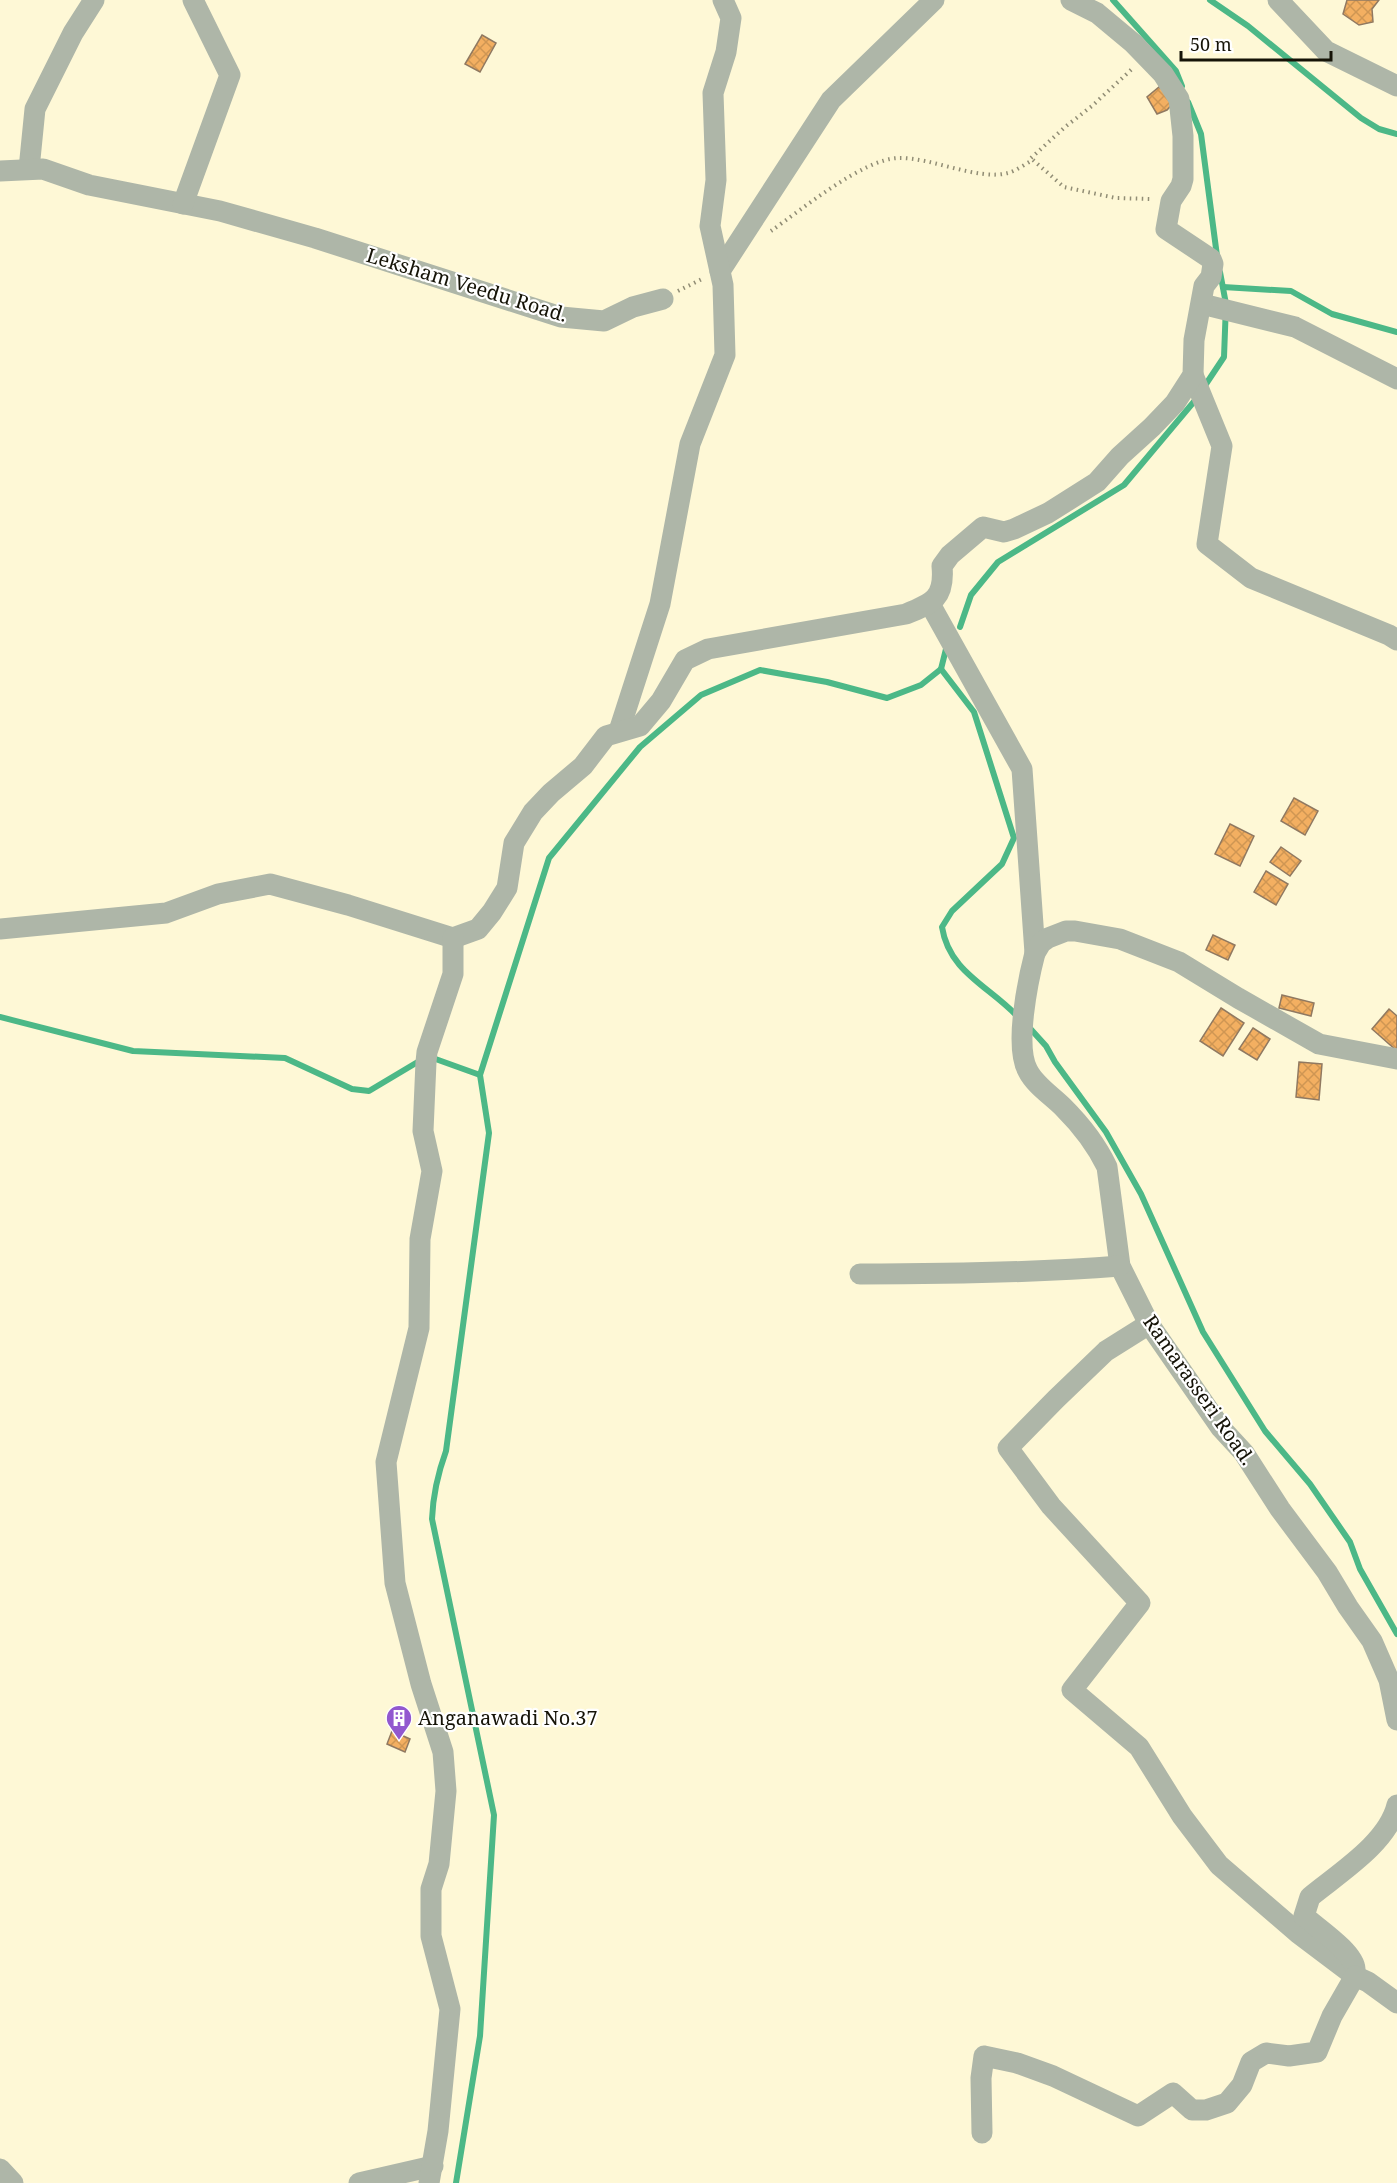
<svg xmlns="http://www.w3.org/2000/svg" width="1397" height="2183" font-family="'Noto Serif',serif">
<style>
.lines{fill:none;stroke-linecap:round;stroke-linejoin:round}
.stream{stroke:#4cb887;stroke-width:6}
.building{fill:url(#building-cross-hatch);stroke:#907961;stroke-width:1.5}
.path{stroke:#918d75;stroke-width:4;stroke-dasharray:1.5 4.5;stroke-linecap:butt}
.street{stroke:#aeb6a8;stroke-width:21}
.labels{text-anchor:middle;stroke-width:4.5;stroke-linejoin:round;paint-order:stroke}
.street-label{font-size:20px;fill:#151307;stroke:#fff}
.poi-label{font-size:20px;fill:#151307;stroke:#fff;text-anchor:start}
</style>
<defs>
<pattern id="building-cross-hatch" width="8" height="8" patternUnits="userSpaceOnUse" patternTransform="scale(1.5)"><rect width="8" height="8" fill="#f3af61"/><path d="M0 0l8 8M0 8l8-8" fill="none" stroke="#cf9653"/></pattern>
</defs>
<rect width="100%" height="100%" fill="#fef8d6"/>
<g class="lines">
<!-- stream -->
<g class="stream">
<polyline points="1113,0 1176,71 1182,86"/>
<polyline points="1210,0 1248,26 1361,118 1379,129 1397,134"/>
<polyline points="1188,102 1201,134 1217,256"/>
<polyline points="1223,287 1291,291 1332,314 1397,332"/>
<polyline points="1204,387 1224,357 1226,304 1220,272"/>
<polyline points="960,627 971,595 998,562 1124,485 1197,398"/>
<path d="M941,669l33,43 40,126 -12,26 -50,47 -10,16c7,45 47,59 75,89"/>
<polyline points="0,1017 133,1051 285,1058 352,1089 369,1091 421,1060"/>
<polyline points="1027,1025 1046,1046 1055,1062 1106,1132 1141,1194 1203,1332 1265,1431 1310,1484 1350,1542 1360,1569 1397,1634"/>
<polyline points="430,1057 480,1075"/>
<path d="M456,2183l24,-147 14,-221 -62,-296c1,-24 6,-46 14,-68l43,-318 -9,-58 69,-217 91,-111 61,-52 59,-25 67,12 60,16 34,-13 20,-16 6,-24"/>
</g>
</g>
<!-- building -->
<g class="building">
<polygon points="1347,0 1379,0 1372,9 1373,22 1359,25 1343,14"/>
<polygon points="482,35 496,43 480,72 465,64"/>
<polygon points="1159,87 1176,100 1167,110 1157,114 1147,97"/>
<polygon points="1294,798 1318,811 1305,835 1281,821"/>
<polygon points="1230,824 1254,836 1240,866 1215,854"/>
<polygon points="1281,847 1301,861 1290,876 1270,862"/>
<polygon points="1266,871 1288,884 1276,905 1254,892"/>
<polygon points="1213,935 1235,945 1228,960 1206,950"/>
<polygon points="1282,995 1314,1003 1311,1016 1279,1008"/>
<polygon points="1221,1008 1244,1023 1223,1056 1200,1041"/>
<polygon points="1389,1009 1397,1016 1397,1051 1372,1029"/>
<polygon points="1253,1028 1270,1039 1257,1060 1239,1049"/>
<polygon points="1299,1062 1322,1064 1319,1100 1296,1097"/>
<polygon points="392,1731 410,1739 405,1752 387,1744"/>
</g>
<g class="lines">
<!-- path -->
<g class="path">
<polyline points="1031,158 1065,127 1092,106 1132,69"/>
<path d="M771,231c30,-21 92,-72 127,-73 33,-1 80,23 110,15 8,-2 17,-9 25,-13l31,27 52,11 36,1"/>
<polyline points="678,291 704,278"/>
</g>
<!-- street -->
<g class="street">
<polyline points="1278,0 1326,51 1397,86"/>
<polyline points="29,169 35,109 73,33 94,0"/>
<polyline points="0,171 43,169 89,185 220,211 315,238 561,317 604,321 633,307 663,299"/>
<polyline points="183,204 230,75 193,0"/>
<polyline points="720,271 831,100 934,0"/>
<polyline points="1202,304 1295,327 1397,379"/>
<polyline points="1193,375 1222,446 1207,544 1251,578 1389,635 1397,640"/>
<polyline points="930,604 1022,769 1035,953"/>
<polyline points="619,731 660,604 690,444 725,355 723,285 710,226 716,180 713,93 726,52 731,18 723,0"/>
<polyline points="0,929 166,913 218,894 270,884 348,905 453,938"/>
<path d="M453,938l25,-9 14,-17 15,-24 7,-45 19,-31 18,-19 32,-27 23,-30 34,-10 21,-25 24,-41 23,-11 198,-35c27,-11 39,-16 36,-48l8,-11 33,-28 21,5 10,-3 34,-16 49,-31 23,-26 32,-29 23,-24 18,-28 1,-35 10,-54 7,-9 2,-13 -2,-5 -45,-30 5,-28 10,-15 2,-7v-43l-4,-37 -16,-25 -30,-31 -36,-30 -26,-13"/>
<path d="M1397,1059l-78,-15 -81,-46 -59,-36 -59,-23 -45,-8h-9l-18,7 -7,5 -6,10c-7,27 -21,94 -7,118 7,14 24,25 35,36 17,17 34,39 44,60l13,99 29,58 72,104 23,25 36,56 47,63 21,35 24,34 17,39 8,40"/>
<path d="M860,1274c87,0 173,-1 260,-8"/>
<polyline points="1149,1324 1106,1351 1056,1399 1008,1448 1051,1506 1140,1603 1072,1690 1139,1747 1182,1816 1219,1865 1298,1933 1355,1976"/>
<path d="M1355,1969c-1,-17 -38,-41 -51,-53l6,-19c29,-24 78,-54 87,-92"/>
<polyline points="982,2133 981,2078 984,2056 1017,2063 1053,2076 1138,2116 1173,2093 1192,2110 1206,2110 1227,2103 1242,2085 1251,2062 1266,2053 1289,2056 1317,2052 1332,2016 1355,1976 1368,1982 1397,2003"/>
<polyline points="0,2169 13,2183"/>
<polyline points="359,2183 433,2166"/>
<polyline points="429,2183 438,2131 450,2009 431,1936 431,1889 439,1864 446,1791 443,1752 421,1684 395,1583 386,1462 419,1328 420,1239 432,1171 423,1131 426,1062 427,1052 453,974 453,938"/>
</g>
</g>
<!-- icons -->
<defs>
<g id="building-pin" transform="scale(1.35)"><path d="M0 17L-7.5 6A9.5 9.5 0 1 1 7.5 6Z" fill="#9258cf" stroke="#fff"/><path d="M-4-6H4V6H1V3H-1V6H-4ZM-2.5-4.3h1.7v1.8h-1.7ZM.8-4.3h1.7v1.8H.8ZM-2.5-1h1.7V.8h-1.7ZM.8-1h1.7V.8H.8Z" fill="#fff"/></g>
</defs>
<g fill-rule="evenodd">
<use href="#building-pin" x="399" y="1718"/>
</g>
<g class="labels">
<!-- street labels -->
<g class="street-label">
<text transform="translate(467 285) rotate(17)" y="7">Leksham Veedu Road.</text>
<text transform="translate(1199 1390) rotate(55)" y="7">Ramarasseri Road.</text>
</g>
<!-- poi labels -->
<g class="poi-label">
<text x="418" y="1725">Anganawadi No.37</text>
</g>
</g>
<!-- scale -->
<path d="M1181 51v9h150v-9" fill="none" stroke="#151307" stroke-width="3"/>
<text x="1190" y="51" font-size="18" fill="#151307" stroke="#ffffff" stroke-width="4.5" paint-order="stroke">50 m</text>
</svg>
